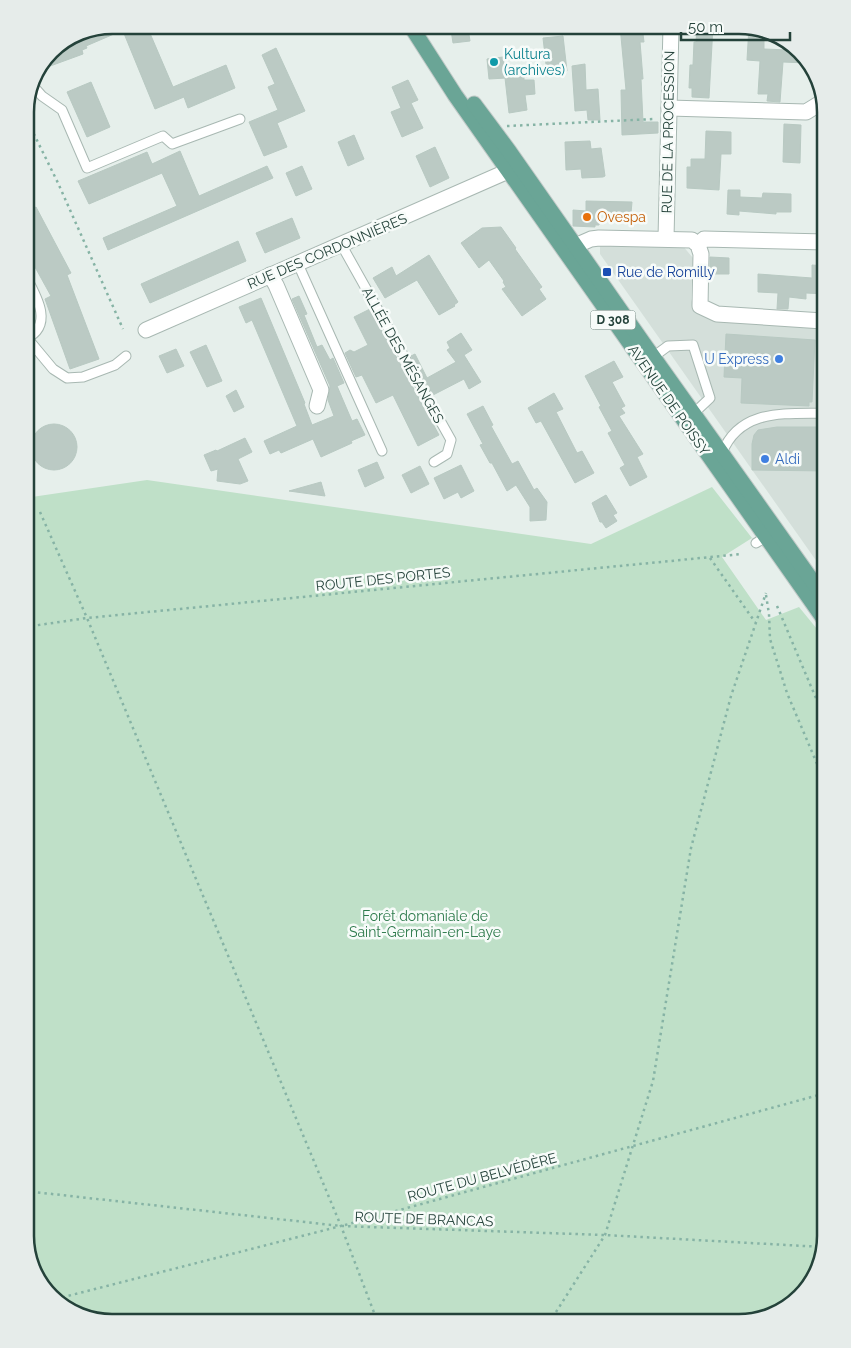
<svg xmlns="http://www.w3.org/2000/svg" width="851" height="1348" font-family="Raleway,sans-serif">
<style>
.built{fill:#d4dfda}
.green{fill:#bfe0c8}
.building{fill:#bbcac4;stroke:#b8c9c2}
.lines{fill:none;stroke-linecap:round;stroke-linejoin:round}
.lane-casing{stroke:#a8b8b2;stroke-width:11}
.street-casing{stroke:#a8b8b2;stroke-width:17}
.primary-casing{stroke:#c2cac8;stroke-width:17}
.path{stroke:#86b3a5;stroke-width:2.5;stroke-dasharray:2.5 4;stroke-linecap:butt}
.lane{stroke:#fff;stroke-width:9}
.street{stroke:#fff;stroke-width:15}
.primary{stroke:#6aa596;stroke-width:15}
.culture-dot{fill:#0f9aa8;stroke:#f7fbf9;stroke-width:2}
.food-dot{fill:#e8710a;stroke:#f7fbf9;stroke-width:2}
.transit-dot{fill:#1a4fb4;stroke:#f7fbf9;stroke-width:2}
.shop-dot{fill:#3f7fe0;stroke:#f7fbf9;stroke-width:2}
.labels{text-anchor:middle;stroke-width:5;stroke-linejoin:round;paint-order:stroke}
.shield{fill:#f7fbf9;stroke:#637a73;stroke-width:1}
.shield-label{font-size:12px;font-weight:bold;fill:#24423a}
.culture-label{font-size:14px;fill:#0d838f;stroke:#f7fbf9;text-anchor:start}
.street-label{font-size:14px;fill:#24423a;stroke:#f7fbf9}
.food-label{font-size:14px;fill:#c56008;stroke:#f7fbf9;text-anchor:start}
.transit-label{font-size:14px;fill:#164399;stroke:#f7fbf9;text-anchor:start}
.shop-label{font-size:14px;fill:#366cbe;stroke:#f7fbf9;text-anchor:end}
.park-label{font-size:14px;fill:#2d7a4b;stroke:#f7fbf9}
.rim{fill:none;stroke:#24423a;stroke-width:2.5}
</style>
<rect width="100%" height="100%" fill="#e6efeb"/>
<!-- built -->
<polygon class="built" points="600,244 682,245 693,258 691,299 695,311 706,318 823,327 826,333 826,569 815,559 600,254"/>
<!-- green -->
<polygon class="green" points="147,480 591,544 712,487 752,538 722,557 766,620 799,607 826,640 826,1236 814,1280 778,1314 739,1323 107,1323 64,1308 34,1275 25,1236 25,498"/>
<!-- building -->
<g class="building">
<polygon points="620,26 642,26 644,42 640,42 643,79 641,79 643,122 658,122 658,133 622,135 621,90 626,90"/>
<polygon points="697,26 713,26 709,98 692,97 692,88 689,88 690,65 693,65 694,42 696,42"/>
<polygon points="749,26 764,32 764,49 788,50 788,41 807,63 783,62 780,102 767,101 768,94 758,94 760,61 747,60"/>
<polygon points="468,28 470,41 453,43 451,30"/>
<polygon points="121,31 86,46 87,48 82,50 83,54 42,69 51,50 79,32"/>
<polygon points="123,31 149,31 173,87 226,65 235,88 188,108 184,97 155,109"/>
<polygon points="563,36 567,71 547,73 543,38"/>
<polygon points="276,48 305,111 277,123 287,147 264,156 249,122 278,110 268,87 275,84 262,55"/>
<polygon points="503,57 506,78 489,79 487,59"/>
<polygon points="585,64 586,90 598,89 600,120 588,120 587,110 575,111 572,66"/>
<polygon points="524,76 524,80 534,80 535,94 525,95 527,110 509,113 505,78"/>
<polygon points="408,80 418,100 411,103 423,128 402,137 391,112 401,108 392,87"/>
<polygon points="91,82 110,127 87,137 67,92"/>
<polygon points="784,124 801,125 800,163 783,162"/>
<polygon points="706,131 731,132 731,154 721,154 719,190 687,188 687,167 691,167 691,159 705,159"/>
<polygon points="354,135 364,159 348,166 338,142"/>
<polygon points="590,141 591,149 601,148 605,176 603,177 582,178 581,169 566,170 565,142"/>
<polygon points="435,147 449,178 430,187 416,156"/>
<polygon points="180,151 199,196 267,166 273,178 108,250 103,238 177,206 162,173 89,204 78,181 147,152 152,164"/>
<polygon points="302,166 312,189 296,196 286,173"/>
<polygon points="728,190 740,190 740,197 762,198 763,193 791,194 791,212 776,212 776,214 739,211 739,215 727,214"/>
<polygon points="586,201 632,202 631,213 600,212 599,225 595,225 595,227 573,226 573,210 586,211"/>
<polygon points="36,207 71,273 67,275 99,359 70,369 45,299 51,296 25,249 25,213"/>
<polygon points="292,218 300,238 265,253 256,233"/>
<polygon points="501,227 516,248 515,249 542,287 539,289 546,299 522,316 502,289 506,287 503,282 504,281 489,260 479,268 461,243 482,228"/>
<polygon points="238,241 246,261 150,303 141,284"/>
<polygon points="429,255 458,302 454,305 455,306 439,315 417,280 385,298 373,278 392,267 396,276"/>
<polygon points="710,257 729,258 729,274 710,274"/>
<polygon points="812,265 826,266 826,294 806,293 806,299 789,297 788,309 777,309 778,293 758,292 758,274 812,278"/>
<polygon points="299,296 307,314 304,315 317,347 322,345 330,360 333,358 344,383 337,386 352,421 357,419 365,435 351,441 352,443 321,457 313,439 281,453 279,450 270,454 264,441 297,426 252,320 246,323 239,307 261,298 305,403 304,404 312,425 334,416 328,400 330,386 292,299"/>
<polygon points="370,309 439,435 418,446 393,395 376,403 362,375 356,377 345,353 350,350 354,352 368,345 354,317"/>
<polygon points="461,333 472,350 464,355 481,382 469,389 464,379 433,395 411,356 415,354 427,378 456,362 447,350 450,348 447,342"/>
<polygon points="726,334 815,340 812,402 809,402 809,406 741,403 742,378 724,377"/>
<polygon points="206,345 222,381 207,387 190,352"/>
<polygon points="176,349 184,366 167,373 159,356"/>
<polygon points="614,361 623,377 612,382 625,406 621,408 625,413 619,416 643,454 637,457 647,477 630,486 620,468 625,465 608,433 612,431 599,407 601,406 585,376"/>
<polygon points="236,390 244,407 234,412 226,396"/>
<polygon points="554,393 563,409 556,412 577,453 582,451 594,473 575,483 541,421 536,423 528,408"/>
<polygon points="483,406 493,425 491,426 512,464 518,461 534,490 537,488 547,502 546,520 530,521 530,507 516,485 507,491 492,463 490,463 480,445 483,444 467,414"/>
<circle cx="54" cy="447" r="23"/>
<polygon points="777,427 822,427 821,432 826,432 826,471 752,470 752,444 754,435 758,430"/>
<polygon points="245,438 252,452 238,459 248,481 240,484 217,481 218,469 211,471 204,455 216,450 217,451"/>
<polygon points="377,462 384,478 365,487 358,470"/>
<polygon points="461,465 474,491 461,498 458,492 444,499 434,478"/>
<polygon points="420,466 429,484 411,493 402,475"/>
<polygon points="321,482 325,496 289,491"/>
<polygon points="606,495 617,513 613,515 617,521 606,528 602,522 600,522 592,503"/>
</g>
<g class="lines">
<!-- lane casing -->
<g class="lane-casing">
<g id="lane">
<polyline points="34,87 42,96 62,110 87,168 163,136 172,144 240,119"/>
<polyline points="341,244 451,440 447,454 434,462"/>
<polyline points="298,264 382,451"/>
<path d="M25,339c30,-13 11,-44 0,-64"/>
<polyline points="28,339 53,369 67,378 83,377 115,365 126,356"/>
<polyline points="653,357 668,346 693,345 710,398 693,414"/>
<path d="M722,453c18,-45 64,-39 104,-40"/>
<polyline points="756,543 766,537"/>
</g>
</g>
<!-- street casing -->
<g class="street-casing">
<g id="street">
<polyline points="669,108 806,112 819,104"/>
<polyline points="666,238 671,26"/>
<polyline points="698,245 704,239 826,242"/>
<polyline points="575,246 591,239 599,238 692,240 698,245 701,254 700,306 717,314 823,321 826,323"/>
<polyline points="270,275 276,285 321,390 317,406"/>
<polyline points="146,330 508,171"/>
</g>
</g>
<!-- primary casing -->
<g class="primary-casing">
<g id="primary">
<polyline points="412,28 455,95 826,622"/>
<polyline points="474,104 509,151 644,344 826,600"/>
</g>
</g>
<!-- path -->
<g class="path">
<polyline points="25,116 58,183 123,329"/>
<polyline points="507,126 654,119"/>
<polyline points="40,512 87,618 341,1226 378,1323"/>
<polyline points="710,558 755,622"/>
<polyline points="766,595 769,614 770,639 787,693 826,785"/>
<polyline points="777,606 826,722"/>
<polyline points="25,627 87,618 742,554"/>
<polyline points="25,1191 341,1226 605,1235 823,1247"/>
<polyline points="345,1225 826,1093"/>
<polyline points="56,1299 337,1227"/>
<polyline points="549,1323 605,1235 653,1081 691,848 731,696 766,593"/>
</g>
<!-- lane -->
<use href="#lane" class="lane"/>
<!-- street -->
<use href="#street" class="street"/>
<!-- primary -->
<use href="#primary" class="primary"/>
</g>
<!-- markers -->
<circle class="culture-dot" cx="494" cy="62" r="5"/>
<circle class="food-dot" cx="587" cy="217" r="5"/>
<rect class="transit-dot" x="602" y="267" width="10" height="10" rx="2.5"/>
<g class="shop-dot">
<circle cx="779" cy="359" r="5"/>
<circle cx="765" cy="459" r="5"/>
</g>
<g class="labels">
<!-- shield labels -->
<rect class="shield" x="590.5" y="310.5" width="45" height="19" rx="4"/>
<g class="shield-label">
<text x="613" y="324">D 308</text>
</g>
<!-- culture labels -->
<g class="culture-label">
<text x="504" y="59">Kultura<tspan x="504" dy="16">(archives)</tspan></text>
</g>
<!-- street labels -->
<g class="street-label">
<text transform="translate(668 132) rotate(-89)" y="5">RUE DE LA PROCESSION</text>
<text transform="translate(327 251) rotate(-23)" y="5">RUE DES CORDONNIÈRES</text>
<text transform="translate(403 355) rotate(61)" y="5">ALLÉE DES MÉSANGES</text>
<text transform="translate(669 400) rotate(55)" y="5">AVENUE DE POISSY</text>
<text transform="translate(383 579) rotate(-6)" y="5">ROUTE DES PORTES</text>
<text transform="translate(482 1177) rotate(-15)" y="5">ROUTE DU BELVÉDÈRE</text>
<text transform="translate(424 1219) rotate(2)" y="5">ROUTE DE BRANCAS</text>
</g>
<!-- food labels -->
<g class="food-label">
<text x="597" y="222">Ovespa</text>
</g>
<!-- transit labels -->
<g class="transit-label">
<text x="617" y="277">Rue de Romilly</text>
</g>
<!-- shop labels -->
<g class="shop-label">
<text x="769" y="364">U Express</text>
<text x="775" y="464" text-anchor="start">Aldi</text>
</g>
<!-- park labels -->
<g class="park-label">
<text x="425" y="921">Forêt domaniale de<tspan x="425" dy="16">Saint-Germain-en-Laye</tspan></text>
</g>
</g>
<!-- crop -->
<path d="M0 0H851V1348H0ZM112 34H739A78 78 0 0 1 817 112V1236A78 78 0 0 1 739 1314H112A78 78 0 0 1 34 1236V112A78 78 0 0 1 112 34Z" fill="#e6ecea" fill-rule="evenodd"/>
<path class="rim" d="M112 34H739A78 78 0 0 1 817 112V1236A78 78 0 0 1 739 1314H112A78 78 0 0 1 34 1236V112A78 78 0 0 1 112 34Z"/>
<!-- scale -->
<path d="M681 32v8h109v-8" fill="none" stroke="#24423a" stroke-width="2.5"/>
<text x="688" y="32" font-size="15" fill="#24423a" stroke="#f7fbf9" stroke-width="4" paint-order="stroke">50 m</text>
</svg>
